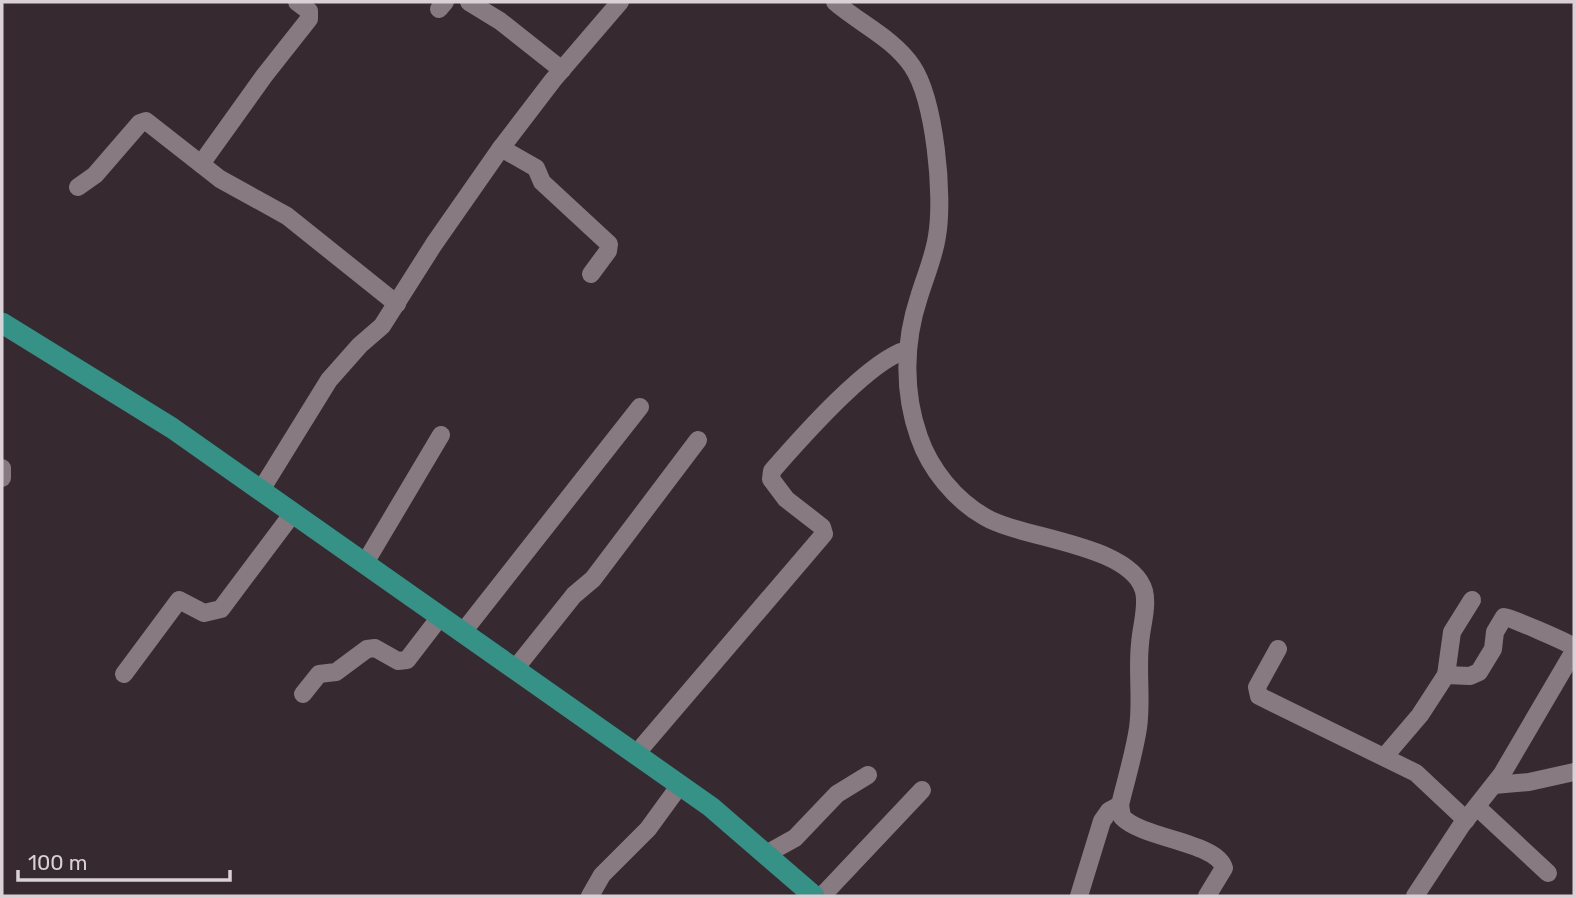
<svg xmlns="http://www.w3.org/2000/svg" width="1576" height="898" font-family="Rubik,sans-serif">
<style>
.lines{fill:none;stroke-linecap:round;stroke-linejoin:round}
.minor{stroke:#887a81;stroke-width:18}
.major{stroke:#369186;stroke-width:21}
</style>
<rect width="100%" height="100%" fill="#362a30"/>
<g class="lines">
<!-- minor -->
<g class="minor">
<polyline points="469,2 500,21 562,70"/>
<path d="M835,2c24,21 58,36 77,64 23,34 32,130 25,170 -3,21 -12,41 -18,61 -15,45 -16,95 0,140 11,32 36,63 66,80 37,22 146,27 159,74 4,16 -3,36 -4,53 -3,28 2,57 -2,84 -4,26 -12,52 -18,77l-11,6 -7,10 -23,75"/>
<polyline points="439,9 445,2"/>
<polyline points="501,148 536,168 542,182 609,244 608,251 591,274"/>
<polyline points="201,164 264,76 309,19 309,11 297,2"/>
<polyline points="78,187 95,175 140,123 146,121 220,179 287,216 397,304"/>
<polyline points="2,468 2,478"/>
<polyline points="261,490 329,380 360,345 382,326 434,244 501,148 553,80 620,2"/>
<polyline points="365,563 441,435"/>
<polyline points="463,632 640,407"/>
<polyline points="1278,649 1257,687 1259,696 1416,773 1466,820"/>
<polyline points="515,669 574,595 593,579 698,440"/>
<polyline points="124,674 179,600 204,613 221,609 293,513"/>
<polyline points="1446,675 1452,632 1472,600"/>
<polyline points="303,694 319,674 336,672 367,649 375,648 398,661 407,660 440,617"/>
<path d="M636,754l188,-220 -2,-7 -36,-28 -15,-20 1,-8c27,-31 98,-112 135,-121"/>
<path d="M1385,756l35,-41 26,-40 24,1 9,-4 14,-23 2,-17 9,-15c5,0 63,25 70,30"/>
<polyline points="1494,785 1529,782 1574,772"/>
<path d="M1120,805l2,12c21,22 95,25 102,51l-17,28"/>
<polyline points="1477,807 1548,873"/>
<polyline points="766,854 795,838 837,794 868,775"/>
<polyline points="590,896 602,875 648,829 680,785"/>
<polyline points="822,896 922,790"/>
<polyline points="1415,896 1461,826 1502,774 1574,651"/>
</g>
<!-- major -->
<polyline class="major" points="2,323 172,428 711,807 814,896"/>
</g>
<!-- border -->
<rect width="1576" height="898" fill="none" stroke="#d9d1d5" stroke-width="7"/>
<!-- scale -->
<path d="M18 870v10h212v-10" fill="none" stroke="#d9d1d5" stroke-width="3.5"/>
<text x="28" y="870" font-size="21" fill="#d9d1d5" stroke="#362a30" stroke-width="5" paint-order="stroke">100 m</text>
</svg>
